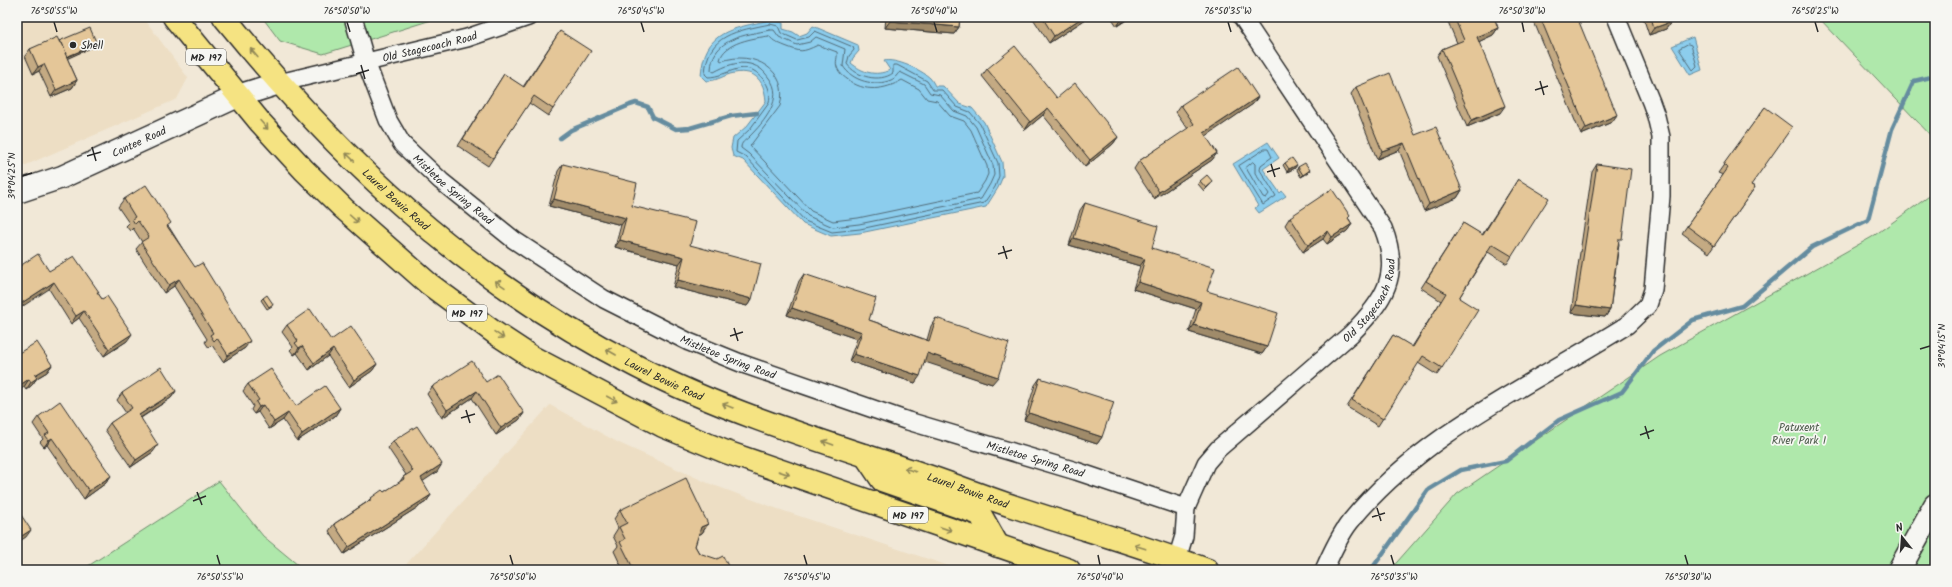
<svg xmlns="http://www.w3.org/2000/svg" width="1952" height="587" font-family="Kalam,sans-serif">
<style>
.built{fill:#eddec4}
.green{fill:#afe8ab;stroke:#6d8a6b}
.water{fill:#8ccded;stroke:#658c9f}
.lines{fill:none;stroke-linecap:round;stroke-linejoin:round}
.shore{stroke:#526c79;stroke-width:1}
.stream{stroke:#658c9f;stroke-width:4.5}
.street-casing{stroke:#2b2b2b;stroke-width:20}
.secondary-casing{stroke:#2b2b2b;stroke-width:25}
.primary-casing{stroke:#2b2b2b;stroke-width:25}
.street{stroke:#f6f6f2;stroke-width:17}
.secondary{stroke:#f6f6f2;stroke-width:22}
.primary{stroke:#f5e382;stroke-width:22}
.wall{fill:#c4aa83;stroke:#2b2b2b}
.shaded-wall{fill:#a08b6a;stroke:#2b2b2b}
.building{fill:#e4c698;stroke:#2b2b2b}
.oneway{stroke:#908756}
.ticks{fill:none;stroke:#2b2b2b;stroke-width:1.5}
.poi-dot{fill:#2b2b2b;stroke:#f6f6f2;stroke-width:1.5}
.labels{text-anchor:middle;stroke-width:3.5;stroke-linejoin:round;paint-order:stroke}
.shield{fill:#f6f6f2;stroke:#686867;stroke-width:1}
.shield-label{font-size:10px;font-weight:bold;fill:#2b2b2b}
.poi-label{font-size:11px;fill:#2b2b2b;stroke:#f6f6f2;text-anchor:start}
.street-label{font-size:11px;fill:#2b2b2b;stroke:#f6f6f2}
.park-label{font-size:11px;fill:#4c5a4b;stroke:#f6f6f2}
.neatline{fill:none;stroke:#2b2b2b;stroke-width:1.5}
.ticks-label{font-size:10px;text-anchor:middle;fill:#2b2b2b}
</style>
<rect width="100%" height="100%" fill="#f1e8d7"/>
<filter id="ink" filterUnits="userSpaceOnUse"><feTurbulence type="fractalNoise" baseFrequency=".025" numOctaves="2"/><feDisplacementMap in="SourceGraphic" scale="8" xChannelSelector="R" yChannelSelector="G"/><feConvolveMatrix kernelMatrix="1 2 1 2 8 2 1 2 1" color-interpolation-filters="sRGB"/></filter>
<g filter="url(#ink)">
<!-- built -->
<g class="built">
<polygon points="17,17 143,17 188,78 177,99 17,169"/>
<polygon points="550,405 619,443 708,483 778,509 961,570 401,570"/>
</g>
<!-- green -->
<g class="green">
<polygon points="262,17 441,17 323,54 280,41"/>
<polygon points="1818,17 1935,17 1935,140"/>
<polygon points="1935,192 1935,570 1390,570 1457,494 1660,356 1872,237"/>
<polygon points="219,481 263,536 304,570 82,570"/>
</g>
<!-- water -->
<g class="water">
<path d="M770,20l13,3v6l10,3 6,4 8,-3 6,-7 45,19 1,6 -6,7 -2,5c11,9 24,14 39,7l-6,-9c11,-3 38,9 46,17 2,2 4,6 5,8h8l17,18 12,4 12,14 18,40 1,14 -5,12 -12,19 -126,26 -29,3 -28,-12 -60,-64 -10,-4 -2,-8 2,-10 14,-12 19,-25c-2,-23 -13,-33 -36,-27 -9,3 -14,7 -24,7l-5,-5c3,-46 31,-47 69,-56z"/>
<polygon points="1693,37 1702,70 1690,75 1672,46"/>
<polygon points="1268,142 1279,158 1263,169 1280,193 1282,191 1286,196 1259,213 1255,208 1258,206 1233,164"/>
</g>
<g class="lines">
<!-- shore -->
<g class="shore">
<path d="M770,24l8,2 3,7 16,7 12,-3 6,-6 38,16 1,3 -5,6 -2,8c9,13 33,19 46,9v-8h4l30,16 6,9h9l15,17 13,5 10,12 18,39 1,13 -4,11 -11,16 -124,26 -28,3 -27,-11 -59,-64 -10,-5 1,-11 13,-12 19,-26c2,-9 0,-17 -6,-24 -18,-23 -35,-2 -55,-2l-3,-3c2,-40 32,-43 65,-50z"/>
<path d="M770,30h4l5,7 18,8 13,-3 6,-5 29,12 -2,17c9,15 32,21 48,14 5,-2 6,-6 9,-8l24,12 6,9 10,2 14,16 13,5 9,11 17,38 1,10 -4,9 -9,15 -122,25 -26,3 -25,-11 -59,-62 -8,-6c0,-6 4,-7 8,-11 15,-15 36,-39 20,-59 -6,-8 -9,-11 -19,-14 -13,-3 -25,2 -36,8l-3,-2c1,-32 34,-35 59,-40z"/>
<path d="M769,36c5,6 9,7 16,10 16,6 16,7 33,-1l19,7c1,5 -2,10 0,15 2,6 6,9 10,12 17,14 38,11 55,1l17,9 8,10 10,2 13,15 14,5 7,9 16,36 1,8 -3,7 -8,12 -119,25 -25,3 -22,-10 -61,-65 30,-40c10,-36 -27,-56 -58,-45l-2,-1c4,-18 34,-22 49,-24z"/>
<polygon points="1688,44 1691,45 1697,66 1693,70 1679,49"/>
<polygon points="1265,149 1268,149 1272,157 1261,165 1260,170 1276,196 1263,205 1239,166"/>
<polygon points="1253,162 1255,164 1255,173 1269,194 1266,198 1263,197 1246,168"/>
</g>
<!-- stream -->
<g class="stream">
<polyline points="560,138 571,130 630,105 636,103 648,107 653,117 676,129 690,128 731,116 757,113"/>
<polyline points="1371,570 1428,490 1461,470 1506,461 1559,420 1622,392 1653,351 1693,320 1742,306 1812,247 1868,220 1892,129 1914,81 1935,76"/>
</g>
<!-- street casing -->
<g class="street-casing">
<g id="street">
<path id="s1" d="M353,17l13,45 22,58 14,24 39,37 73,59 90,59 85,43 54,22 165,57 168,50 110,37"/>
<path id="s2" d="M279,83l188,-45 61,-21"/>
<path id="s3" d="M1177,559l7,-23 2,-28 20,-45 12,-14 133,-115c33,-33 51,-59 32,-106l-141,-211"/>
<path d="M1324,570c7,-16 15,-34 26,-48 73,-90 182,-137 277,-197l21,-20 5,-15 8,-94v-59l-5,-21 -5,-14 -35,-85"/>
</g>
</g>
<!-- secondary casing -->
<g class="secondary-casing">
<g id="secondary">
<path id="s4" d="M17,192l45,-15 176,-81 41,-13"/>
<polyline points="1899,570 1935,505"/>
</g>
</g>
<!-- primary casing -->
<g class="primary-casing">
<g id="primary">
<polyline points="174,17 260,122 304,170 343,208 429,284 495,333 530,356 663,426 726,452 1069,570"/>
<path id="s5" d="M224,17c117,144 245,264 412,349 83,43 175,72 264,101 39,12 76,27 115,40 64,21 129,39 192,63"/>
<polyline points="865,455 882,480 980,514 998,546"/>
</g>
</g>
<!-- street -->
<use href="#street" class="street"/>
<!-- secondary -->
<use href="#secondary" class="secondary"/>
<!-- primary -->
<use href="#primary" class="primary"/>
</g>
<!-- wall -->
<g class="wall">
<polygon points="886,17 960,17 959,27 954,34 885,28"/>
<polygon points="1032,17 1089,17 1049,43"/>
<polygon points="1111,17 1131,17 1117,26"/>
<polygon points="1446,17 1494,17 1498,28 1493,35 1478,42 1500,113 1467,127 1437,56 1442,49 1457,43"/>
<polygon points="1532,17 1577,17 1612,122 1581,135"/>
<polygon points="1643,17 1670,17 1671,22 1666,29 1649,35"/>
<polygon points="560,31 553,109 548,116 529,103 488,166 458,146 504,74 523,87"/>
<polygon points="59,41 95,46 67,58 77,80 72,88 51,97 39,71 33,74 25,56 30,49"/>
<polygon points="987,69 1057,98 1118,137 1113,144 1085,167 1043,115 1025,130 982,76"/>
<polygon points="1356,87 1462,190 1457,198 1424,211 1399,150 1377,159 1351,94"/>
<polygon points="1253,104 1205,136 1217,153 1212,160 1154,199 1134,169 1139,161 1188,129 1176,112 1181,105"/>
<polygon points="1765,107 1751,185 1755,187 1709,253 1682,233 1723,175 1718,173"/>
<polygon points="1285,163 1295,168 1287,172 1283,165"/>
<polygon points="563,164 632,206 690,245 752,299 747,306 673,287 679,264 615,247 621,225 549,206 558,171"/>
<polygon points="1597,164 1619,244 1610,310 1605,317 1571,313 1592,172"/>
<polygon points="1298,167 1308,173 1301,177 1297,170"/>
<polygon points="1518,179 1512,256 1507,264 1488,252 1459,298 1442,368 1437,375 1418,363 1378,426 1347,407 1393,335 1412,347 1441,301 1421,288 1463,223 1482,235"/>
<polygon points="1200,181 1211,184 1204,191 1198,184"/>
<polygon points="124,199 169,227 245,348 223,362 212,345 209,348 205,342 207,339 174,286 164,293 136,249 142,242 133,228 130,231 126,226 129,223 118,207"/>
<polygon points="1085,203 1152,248 1207,291 1267,347 1262,354 1189,332 1196,309 1133,289 1140,266 1069,245 1080,210"/>
<polygon points="1290,217 1349,219 1352,224 1347,231 1327,244 1323,239 1303,252 1285,225"/>
<polygon points="49,271 98,293 127,341 104,356 79,318 71,324 49,289"/>
<polygon points="804,274 869,320 927,340 931,326 936,318 992,384 925,361 915,383 849,361 857,339 787,315 799,281"/>
<polygon points="263,298 273,304 272,306 267,309 261,300"/>
<polygon points="287,325 377,364 372,371 349,387 328,356 309,370 297,353 294,355 290,350 293,347 282,332"/>
<polygon points="17,354 52,365 47,372 37,378 32,385 26,390 24,387 17,391"/>
<polygon points="1040,378 1102,437 1097,444 1024,420 1035,385"/>
<polygon points="486,382 524,413 519,420 496,435 472,398 442,418 427,394 432,387"/>
<polygon points="248,384 296,406 340,408 335,416 297,441 283,420 269,429 258,412 254,414 251,410 253,406 243,391"/>
<polygon points="176,391 171,398 141,418 153,452 131,467 105,430 110,423 126,413 117,400 122,393"/>
<polygon points="38,417 106,483 84,499 47,445 44,447 40,442 43,439 33,424"/>
<polygon points="393,441 437,472 422,481 431,495 426,502 344,554 329,531 334,524 367,502 371,498 384,492 399,483 403,477 406,475 388,448"/>
<polygon points="620,510 708,524 702,533 698,535 695,546 699,553 730,570 623,570 614,551 618,546 613,536 618,528 614,519"/>
</g>
<!-- shaded-wall -->
<g class="shaded-wall">
<polygon points="1083,17 1089,17 1049,43 1054,36"/>
<polygon points="1125,17 1131,17 1117,26 1122,19"/>
<polygon points="890,21 959,27 954,34 885,28"/>
<polygon points="1671,22 1666,29 1649,35 1654,28"/>
<polygon points="1498,28 1493,35 1472,45 1477,37"/>
<polygon points="97,44 95,46 62,61 64,58"/>
<polygon points="44,64 39,71 33,74 38,67"/>
<polygon points="77,80 72,88 51,97 56,90"/>
<polygon points="1258,97 1253,104 1199,141 1204,133"/>
<polygon points="1505,106 1500,113 1467,127 1472,120"/>
<polygon points="1048,108 1043,115 1025,130 1030,122"/>
<polygon points="1617,115 1612,122 1581,135 1586,128"/>
<polygon points="1118,137 1113,144 1085,167 1090,160"/>
<polygon points="1404,143 1399,150 1377,159 1382,151"/>
<polygon points="1217,153 1212,160 1154,199 1159,192"/>
<polygon points="1297,165 1295,168 1287,172 1289,169"/>
<polygon points="1310,170 1308,173 1301,177 1303,175"/>
<polygon points="1462,190 1457,198 1424,211 1429,204"/>
<polygon points="554,199 626,218 621,225 549,206"/>
<polygon points="1352,224 1347,231 1327,244 1332,237"/>
<polygon points="1328,231 1323,239 1303,252 1308,245"/>
<polygon points="1074,238 1145,259 1140,266 1069,245"/>
<polygon points="620,240 684,257 679,264 615,247"/>
<polygon points="179,279 174,286 164,293 169,285"/>
<polygon points="678,280 752,299 747,306 673,287"/>
<polygon points="54,282 49,289 17,310 17,306"/>
<polygon points="1138,282 1201,302 1196,309 1133,289"/>
<polygon points="1576,305 1610,310 1605,317 1571,313"/>
<polygon points="792,308 862,332 857,339 787,315"/>
<polygon points="84,311 79,318 71,324 76,316"/>
<polygon points="1194,325 1267,347 1262,354 1189,332"/>
<polygon points="132,334 127,341 104,356 109,349"/>
<polygon points="250,341 245,348 223,362 228,355"/>
<polygon points="302,346 297,353 294,355 299,348"/>
<polygon points="333,349 328,356 309,370 314,363"/>
<polygon points="927,353 998,377 992,384 922,361"/>
<polygon points="854,354 920,376 915,383 849,361"/>
<polygon points="377,364 372,371 349,387 354,380"/>
<polygon points="52,365 47,372 30,382 35,375"/>
<polygon points="37,378 32,385 26,390 31,382"/>
<polygon points="29,379 24,387 17,391 17,387"/>
<polygon points="176,391 171,398 134,422 139,415"/>
<polygon points="477,391 472,398 442,418 447,410"/>
<polygon points="263,405 258,412 254,414 259,407"/>
<polygon points="340,408 335,416 297,441 302,434"/>
<polygon points="288,413 283,420 269,429 274,422"/>
<polygon points="524,413 519,420 496,435 501,428"/>
<polygon points="1029,413 1102,437 1097,444 1024,420"/>
<polygon points="52,438 47,445 44,447 49,440"/>
<polygon points="158,445 153,452 131,467 136,460"/>
<polygon points="442,464 437,472 416,486 421,478"/>
<polygon points="111,476 106,483 84,499 89,491"/>
<polygon points="431,495 426,502 344,554 349,547"/>
<polygon points="708,524 702,533 694,537 701,527"/>
<polygon points="31,530 26,537 17,543 17,539"/>
</g>
<!-- building -->
<g class="building">
<polygon points="890,17 960,17 959,27 890,21"/>
<polygon points="1042,17 1083,17 1054,36"/>
<polygon points="1454,17 1494,17 1498,28 1477,37 1505,106 1472,120 1442,49 1464,40"/>
<polygon points="1540,17 1577,17 1617,115 1586,128"/>
<polygon points="1651,17 1670,17 1671,22 1654,28"/>
<polygon points="90,28 97,44 66,57 65,55 66,53 62,43 60,43 59,41"/>
<polygon points="560,31 591,51 553,109 534,96 493,158 463,139 504,74 524,87"/>
<polygon points="57,37 60,43 62,43 66,53 65,53 77,80 56,90 44,64 38,67 30,49"/>
<polygon points="1015,46 1057,98 1075,83 1118,137 1090,160 1048,108 1030,122 987,69"/>
<polygon points="1238,67 1258,97 1204,133 1217,153 1159,192 1139,161 1194,124 1181,105"/>
<polygon points="1390,73 1415,135 1436,127 1462,190 1429,204 1404,143 1382,151 1356,87"/>
<polygon points="1765,107 1792,127 1751,185 1755,187 1714,246 1687,226 1728,168 1723,165"/>
<polygon points="1292,158 1297,165 1289,169 1285,163"/>
<polygon points="1305,163 1310,170 1303,175 1298,167"/>
<polygon points="563,164 637,183 632,206 696,222 690,245 761,264 752,299 678,280 684,257 620,240 626,218 554,199"/>
<polygon points="1597,164 1631,169 1622,239 1619,239 1610,310 1576,305"/>
<polygon points="1207,175 1213,182 1206,188 1200,181"/>
<polygon points="1518,179 1549,198 1512,256 1492,244 1459,298 1478,310 1442,368 1423,356 1383,419 1352,400 1393,335 1413,347 1446,293 1426,281 1463,223 1483,235"/>
<polygon points="146,185 171,223 167,226 195,267 202,263 250,341 228,355 217,338 214,341 210,335 213,333 179,279 169,285 141,242 149,237 138,221 135,224 132,219 135,217 124,199"/>
<polygon points="1332,189 1350,216 1348,218 1352,224 1332,237 1328,231 1308,245 1290,217"/>
<polygon points="1085,203 1158,226 1152,248 1215,268 1207,291 1278,313 1267,347 1194,325 1201,302 1138,282 1145,259 1074,238"/>
<polygon points="38,254 49,271 74,256 99,292 97,292 102,299 107,296 132,334 109,349 84,311 76,316 54,282 17,306 17,268"/>
<polygon points="804,274 876,298 869,320 929,341 936,318 1009,343 998,377 927,353 920,376 854,354 862,332 792,308"/>
<polygon points="267,295 273,304 269,307 263,298"/>
<polygon points="310,309 331,340 351,326 377,364 354,380 333,349 314,363 302,346 299,348 295,343 298,341 287,325"/>
<polygon points="37,342 52,365 35,375 37,378 31,382 29,379 17,387 17,354"/>
<polygon points="472,361 486,382 498,374 524,413 501,428 477,391 447,410 432,387"/>
<polygon points="161,367 176,391 139,415 158,445 136,460 110,423 132,408 122,393"/>
<polygon points="271,369 296,406 325,386 340,408 302,434 288,413 274,422 263,405 259,407 256,402 259,400 248,384"/>
<polygon points="1040,378 1114,402 1102,437 1029,413"/>
<polygon points="60,401 111,476 89,491 52,438 49,440 45,435 49,433 38,417"/>
<polygon points="417,426 442,464 421,478 431,495 349,547 334,524 372,499 371,498 382,490 384,492 404,479 403,477 413,471 393,441"/>
<polygon points="686,478 708,524 701,527 695,546 699,553 717,559 723,556 730,570 634,570 620,542 625,539 619,527 627,523 620,510"/>
<polygon points="17,509 31,530 17,539"/>
</g>
<!-- one-way arrows -->
<defs><path id="oneway-shaft" d="M-6 0H5M1.5-3L5.5 0L1.5 3" fill="none" stroke-width="1.6" stroke-linecap="round" stroke-linejoin="round"/></defs>
<g class="oneway">
<use href="#oneway-shaft" transform="translate(254 53) rotate(-130)"/>
<use href="#oneway-shaft" transform="translate(264 125) rotate(48)"/>
<use href="#oneway-shaft" transform="translate(350 157) rotate(-136)"/>
<use href="#oneway-shaft" transform="translate(354 219) rotate(42)"/>
<use href="#oneway-shaft" transform="translate(500 284) rotate(-146)"/>
<use href="#oneway-shaft" transform="translate(499 335) rotate(34)"/>
<use href="#oneway-shaft" transform="translate(611 352) rotate(-150)"/>
<use href="#oneway-shaft" transform="translate(612 399) rotate(28)"/>
<use href="#oneway-shaft" transform="translate(728 406) rotate(-158)"/>
<use href="#oneway-shaft" transform="translate(828 443) rotate(-160)"/>
<use href="#oneway-shaft" transform="translate(910 470) rotate(-162)"/>
<use href="#oneway-shaft" transform="translate(784 473) rotate(19)"/>
<use href="#oneway-shaft" transform="translate(946 529) rotate(19)"/>
<use href="#oneway-shaft" transform="translate(1140 547) rotate(-162)"/>
</g>
</g>
<!-- ticks -->
<path class="ticks" d="M54,22l3,10M347,22l3,10M641,22l3,10M934,22l3,10M1228,22l3,10M1522,22l2,10M1815,22l3,10M361,65l4,14M356,74l13,-4M1540,81l4,14M1535,90l13,-4M92,147l4,14M87,156l14,-4M1271,164l4,13M1267,172l13,-4M22,176l10,-3M1003,246l4,13M998,254l14,-4M734,328l4,13M730,336l13,-4M1920,349l10,-3M466,410l4,13M461,418l14,-4M1645,426l4,13M1640,435l14,-5M197,492l5,13M193,501l13,-5M1377,508l4,13M1372,517l13,-4M217,555l3,10M510,555l3,10M804,555l3,10M1098,555l2,10M1391,555l3,10M1685,555l3,10"/>
<!-- markers -->
<circle class="poi-dot" cx="73" cy="45" r="4"/>
<g class="labels">
<!-- shield labels -->
<g class="shield">
<rect x="186" y="49" width="40" height="16" rx="3"/>
<rect x="447" y="305" width="40" height="16" rx="3"/>
<rect x="888" y="507" width="40" height="16" rx="3"/>
</g>
<g class="shield-label">
<text x="206" y="61">MD 197</text>
<text x="467" y="317">MD 197</text>
<text x="908" y="519">MD 197</text>
</g>
<!-- poi labels -->
<g class="poi-label">
<text x="81" y="49">Shell</text>
</g>
<!-- street labels -->
<g class="street-label">
<text dy="4" stroke="none"><textPath href="#s2" startOffset="155">Old Stagecoach Road</textPath></text>
<text dy="4" stroke="none"><textPath href="#s4" startOffset="132">Contee Road</textPath></text>
<text dy="4" stroke="none"><textPath href="#s1" startOffset="205">Mistletoe Spring Road</textPath></text>
<text dy="4" stroke="none"><textPath href="#s5" startOffset="251">Laurel Bowie Road</textPath></text>
<text dy="4" stroke="none"><textPath href="#s3" startOffset="335">Old Stagecoach Road</textPath></text>
<text dy="4" stroke="none"><textPath href="#s1" startOffset="529">Mistletoe Spring Road</textPath></text>
<text dy="4" stroke="none"><textPath href="#s5" startOffset="575">Laurel Bowie Road</textPath></text>
<text dy="4" stroke="none"><textPath href="#s1" startOffset="853">Mistletoe Spring Road</textPath></text>
<text dy="4" stroke="none"><textPath href="#s5" startOffset="899">Laurel Bowie Road</textPath></text>
</g>
<!-- park labels -->
<g class="park-label">
<text x="1799" y="431">Patuxent<tspan x="1799" dy="13">River Park I</tspan></text>
</g>
</g>
<!-- margin -->
<rect width="1952" height="587" fill="none" stroke="#f6f6f2" stroke-width="44"/>
<!-- north arrow -->
<g transform="translate(1902 537) rotate(343)" stroke="#f6f6f2" stroke-width="3" paint-order="stroke">
<path d="M0-3L7 15L0 10L-7 15Z" fill="#2b2b2b"/>
<text y="-6" font-size="11" font-weight="bold" text-anchor="middle" fill="#2b2b2b">N</text>
</g>
<rect x="22" y="22" width="1908" height="543" class="neatline"/>
<g class="ticks-label">
<text x="54" y="14">76°50'55"W</text>
<text x="347" y="14">76°50'50"W</text>
<text x="641" y="14">76°50'45"W</text>
<text x="934" y="14">76°50'40"W</text>
<text x="1228" y="14">76°50'35"W</text>
<text x="1522" y="14">76°50'30"W</text>
<text x="1815" y="14">76°50'25"W</text>
<text transform="translate(11 176) rotate(-90)" y="4">39°04'25"N</text>
<text transform="translate(1941 346) rotate(-90)" y="4">39°04'15"N</text>
<text x="220" y="580">76°50'55"W</text>
<text x="513" y="580">76°50'50"W</text>
<text x="807" y="580">76°50'45"W</text>
<text x="1100" y="580">76°50'40"W</text>
<text x="1394" y="580">76°50'35"W</text>
<text x="1688" y="580">76°50'30"W</text>
</g>
</svg>
